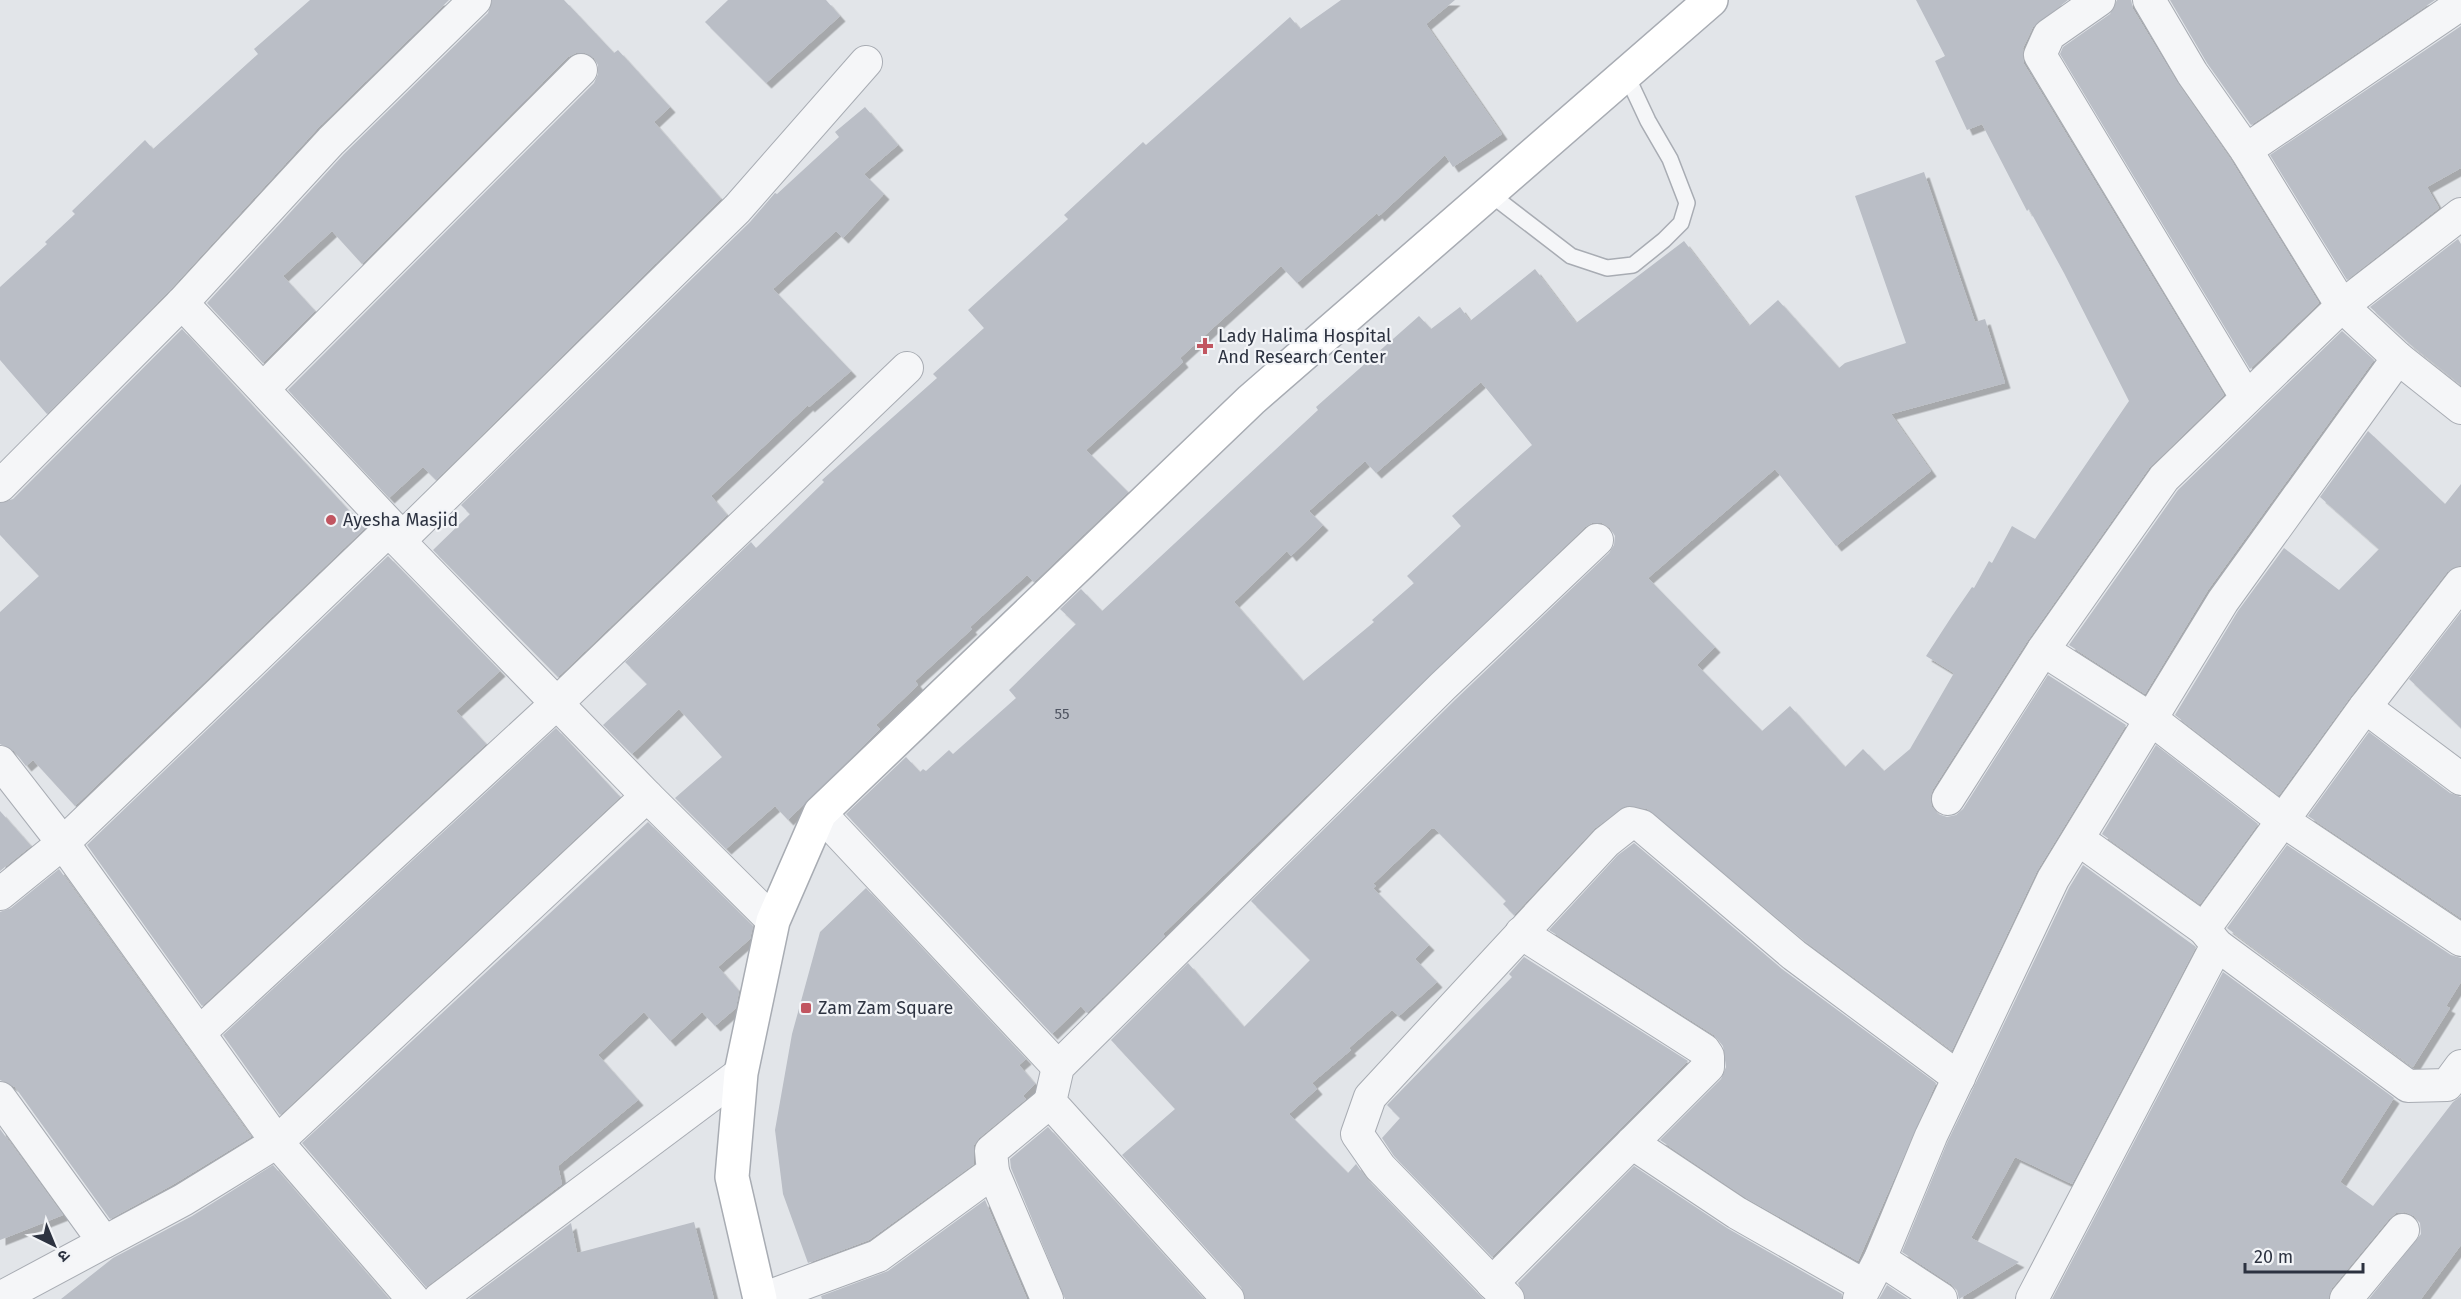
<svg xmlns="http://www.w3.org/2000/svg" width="2461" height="1299" font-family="'Fira Sans','Noto Sans Devanagari',sans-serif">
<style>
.building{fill:#babec6;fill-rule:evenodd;filter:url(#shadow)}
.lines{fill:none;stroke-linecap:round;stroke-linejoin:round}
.lane-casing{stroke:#a8acb3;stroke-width:18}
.street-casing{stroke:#a8acb3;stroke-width:34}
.secondary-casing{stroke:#a8acb3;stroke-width:36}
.lane{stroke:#f5f6f8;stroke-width:15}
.street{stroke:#f5f6f8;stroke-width:32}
.secondary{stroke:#fff;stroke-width:33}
.poi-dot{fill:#c15560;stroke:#f2f4f7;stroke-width:2}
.labels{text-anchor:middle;stroke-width:4.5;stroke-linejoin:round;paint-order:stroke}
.number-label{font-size:15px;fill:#505562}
.poi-label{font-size:18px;fill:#2c3240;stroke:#f2f4f7;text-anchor:start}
</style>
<defs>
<filter id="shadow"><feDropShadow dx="5.5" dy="5.5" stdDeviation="0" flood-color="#0004"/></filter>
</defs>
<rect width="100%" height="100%" fill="#e2e5e9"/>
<!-- building -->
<g class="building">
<polygon points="310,0 449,0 318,128 169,291 47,414 0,360 0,287 47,244 45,242 75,214 72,211 145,140 153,149 258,54 254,49"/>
<polygon points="492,0 564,0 614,53 618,50 670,107 654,122 721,199 436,480 423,467 389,498 288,390 594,83 598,74 598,65 594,58 585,53 576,53 568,57 362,264 332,231 283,276 315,311 263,363 207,303 344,154 488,13"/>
<polygon points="728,0 826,0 840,16 766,83 705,22"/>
<polygon points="1341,0 1455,0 1426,24 1502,134 1453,167 1445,155 1379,216 1377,213 1297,283 1281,266 1180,358 1183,362 1086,450 1128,492 1034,582 1027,575 970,627 972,629 915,681 918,685 876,725 880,729 788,820 775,806 726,849 675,798 722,757 679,709 632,754 603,725 647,684 625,662 751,542 756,548 824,482 822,480 937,378 933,374 984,328 968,310 1068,219 1064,215 1143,142 1146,145 1290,17 1300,29"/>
<path d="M1916,0h152l-35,27 -10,21 1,16 200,331 -75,73 -121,172 -95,149 -3,9 2,9 6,7 9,3 9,-2 7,-6 85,-134 78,50 -89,146 -85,179 -147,-109 -158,-132 -21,-3 -31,22 -81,87 -11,-11 3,-3 -72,-73 -3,1 -58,55 3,2 -3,2 56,57 -14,14 22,23 -38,34 -7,-6 -43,38 2,2 -39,33 5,6 -28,25 59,59 8,-9 11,15 116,120h-238l-4,-12 -119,-132 53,-46 -64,-69 77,-77 56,64 66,-67 -59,-59 205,-202 153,-146 5,-8 1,-9 -5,-8 -8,-5h-10l-7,4 -422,407 2,2 -78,77 -6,-7 -29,28 -206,-220 60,-57 14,15 3,-3 3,2 23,-21 4,4 63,-56 -7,-8 67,-66 -16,-15 21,-20 21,22 216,-201 -2,-3 103,-91 12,13 29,-22 10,14 65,-52 41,54 108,-82 65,85 29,-26 61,68 6,-5 61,-20 -51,-147 69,-24 51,150 10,-3 20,64 -114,31 40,57 -95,75 -61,-77 -127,109 67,69 -18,18 65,66 28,-25 55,61 18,-18 21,22 26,-22 44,-76 -28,-17 26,-40 20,-29 2,1 15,-27 3,2 20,-37 23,13 94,-138 -65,-128 -35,-64 -2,2 -45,-87 -15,6 -32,-69 10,-5zM1481,382l51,63 -80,71 9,10 -54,50 7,7 -42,37 2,2 -71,59 -69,-79 53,-51 4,5 32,-31 -14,-14 56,-50 11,12z"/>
<polygon points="2117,0 2131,0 2133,9 2177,82 2231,160 2319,303 2250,369 2060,54 2063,47 2110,14"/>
<polygon points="2170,0 2435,0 2251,125 2207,63"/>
<polygon points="2461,26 2461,168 2427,187 2439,208 2347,280 2270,155"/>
<polygon points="865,107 898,145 864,174 884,194 843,238 836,231 773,289 851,371 809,407 808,405 711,496 727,515 558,677 433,550 470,514 461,505 750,222 775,193 777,194 839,137 835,132"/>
<polygon points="2458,239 2461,244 2461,385 2410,344 2370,307"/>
<polygon points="182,329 365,528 75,806 33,760 26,766 14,751 0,744 0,612 39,576 0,535 0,503 13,499"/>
<polygon points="2342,331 2374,360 2208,590 2145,694 2069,645 2178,490"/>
<polygon points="2368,431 2445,504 2461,484 2461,565 2447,572 2351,696 2279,795 2175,715 2238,611 2284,548 2339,590 2379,549 2320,497"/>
<polygon points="388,556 500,671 456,711 486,744 202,1006 87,845"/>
<polygon points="2461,612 2461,728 2409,679"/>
<polygon points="556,728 620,797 280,1115 223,1035"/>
<polygon points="2369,732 2450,793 2461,797 2461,918 2308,816"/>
<polygon points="2156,745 2258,824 2200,904 2102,834"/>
<polygon points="0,811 31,846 0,871"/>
<polygon points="648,822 753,926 750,939 718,967 739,991 736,1008 715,1026 702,1012 670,1041 644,1012 598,1055 638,1100 558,1166 562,1184 426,1287 302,1143"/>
<polygon points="1634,843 1782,969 1936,1083 1858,1261 1746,1198 1660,1140 1721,1079 1726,1067 1723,1046 1714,1035 1549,930 1618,855"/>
<polygon points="2287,845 2451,955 2461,958 2461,982 2446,1006 2450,1008 2413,1067 2227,928"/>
<polygon points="2083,865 2196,947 2072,1184 2015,1157 1971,1238 2019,1262 1959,1299 1957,1290 1951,1284 1902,1252 1947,1143 2069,888"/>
<polygon points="59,869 251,1137 174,1184 110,1219 15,1087 0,1080 0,912 11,908"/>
<polygon points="866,888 1026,1059 1019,1065 1035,1084 1023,1096 1026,1099 979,1138 974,1145 974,1164 869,1240 808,1263 783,1194 775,1130 792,1034 820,932"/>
<polygon points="1524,957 1688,1061 1492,1257 1394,1156 1382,1138 1400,1118 1387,1105 1512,977 1509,974"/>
<polygon points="2223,972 2394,1098 2340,1182 2373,1206 2453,1102 2461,1096 2461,1245 2421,1299 2369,1299 2421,1234 2420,1223 2414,1216 2405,1212 2396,1213 2389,1219 2332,1288 2328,1299 2052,1299"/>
<polygon points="1048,1127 1203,1298 1202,1299 1065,1299 1011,1168 1010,1159"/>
<polygon points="0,1129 63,1215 0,1240"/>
<polygon points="273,1165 389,1299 61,1299 113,1258 192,1216"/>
<polygon points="1634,1166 1727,1228 1842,1294 1841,1299 1525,1299 1518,1283"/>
<polygon points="985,1200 1027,1299 822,1299 821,1296 888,1271"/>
<polygon points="694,1222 714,1299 469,1299 571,1223 577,1253"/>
<polygon points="1887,1285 1908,1299 1879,1299"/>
</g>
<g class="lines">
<!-- lane casing -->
<g class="lane-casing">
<polyline id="lane" points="1489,193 1571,256 1607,268 1633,265 1664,240 1681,223 1687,203 1670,159 1648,121 1626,74"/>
</g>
<!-- street casing -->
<g class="street-casing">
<g id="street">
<polyline points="2099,0 2049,35 2040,55 2246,397"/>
<polyline points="2149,0 2192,73 2246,150 2342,306 2398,358 2461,408"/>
<polyline points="2246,150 2461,4"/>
<polyline points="182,303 392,527 399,541 647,796 773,921"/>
<polyline points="264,388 581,70"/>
<polyline points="0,486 182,303 331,141 475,0"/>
<polyline points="399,541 737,209 866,62"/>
<polyline points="2043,650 2151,719 2282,820 2461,940"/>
<polyline points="2365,707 2461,779"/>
<polyline points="0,762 63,843 277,1142 413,1299"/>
<polyline points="1948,799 2043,650 2164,478 2342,306 2461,214"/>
<polyline points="820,813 1058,1067"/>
<polyline points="2078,839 2204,929 2217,945 2408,1086 2447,1085 2461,1066"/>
<polyline points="0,894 63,843 392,527"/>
<polyline points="2204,929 2365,707 2461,583"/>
<polyline points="199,1033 557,703 907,368"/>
<polyline points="0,1098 104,1242"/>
<polyline points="1632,1143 1737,1213 1865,1286"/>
<polyline points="993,1172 1047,1299"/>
<polyline points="1880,1259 1941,1299"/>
<polyline points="1492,1283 1708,1067 1708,1056 1704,1050 1521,933"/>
<polyline points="0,1298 183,1200 277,1142 647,796"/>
<polyline points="439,1299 741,1073"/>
<polyline points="762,1299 878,1256 993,1172 991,1151 1050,1102"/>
<polyline points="1228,1299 1050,1102 1058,1067 1443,686 1597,540"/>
<polyline points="1508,1299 1380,1167 1357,1134 1370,1097 1606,842 1630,823 1642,826 1794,955 1959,1078"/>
<polyline points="1859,1299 1880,1259 1931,1136 2053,879 2223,601 2398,358"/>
<polyline points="2032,1299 2217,945"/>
<polyline points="2346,1299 2403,1230"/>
</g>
</g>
<!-- secondary casing -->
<g class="secondary-casing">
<polyline id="secondary" points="760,1299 732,1177 741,1073 773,921 820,813 1251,400 1711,0"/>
</g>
<!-- lane -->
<use href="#lane" class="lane"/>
<!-- street -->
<use href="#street" class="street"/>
<!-- secondary -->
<use href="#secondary" class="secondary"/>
</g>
<!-- markers -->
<g class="poi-dot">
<path d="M1202 337h6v6h6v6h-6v6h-6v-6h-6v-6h6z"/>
<circle cx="331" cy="520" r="6"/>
<rect x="800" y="1002" width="12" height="12" rx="3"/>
</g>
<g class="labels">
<!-- number labels -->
<g class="number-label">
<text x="1062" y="719">55</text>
</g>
<!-- poi labels -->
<g class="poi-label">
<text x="1218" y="342">Lady Halima Hospital<tspan x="1218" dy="21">And Research Center</tspan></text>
<text x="343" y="526">Ayesha Masjid</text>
<text x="818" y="1014">Zam Zam Square</text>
</g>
</g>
<!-- north arrow -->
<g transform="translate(54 1245) rotate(137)" stroke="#f2f4f7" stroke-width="4.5" paint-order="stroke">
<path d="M0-4.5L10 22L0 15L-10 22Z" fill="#2c3240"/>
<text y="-9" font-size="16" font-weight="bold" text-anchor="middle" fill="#2c3240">उ</text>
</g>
<!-- scale -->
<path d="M2245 1263v9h118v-9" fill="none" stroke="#2c3240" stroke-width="3"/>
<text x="2254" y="1263" font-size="18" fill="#2c3240" stroke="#f2f4f7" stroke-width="4.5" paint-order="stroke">20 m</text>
</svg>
